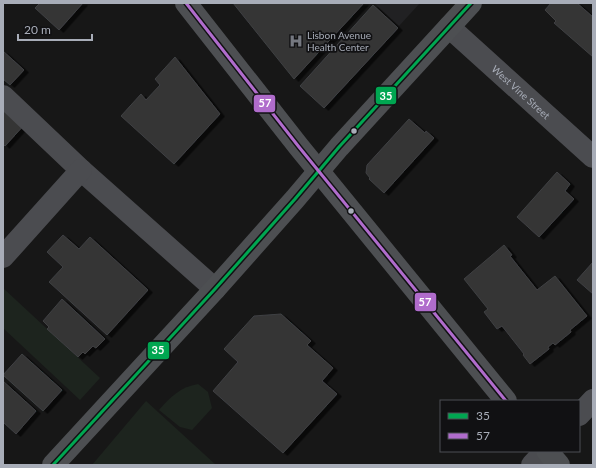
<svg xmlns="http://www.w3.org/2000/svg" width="596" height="468" font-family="Lato,sans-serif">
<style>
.built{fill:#212123}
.green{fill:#1d241e}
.building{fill:#353536;stroke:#3f4043;filter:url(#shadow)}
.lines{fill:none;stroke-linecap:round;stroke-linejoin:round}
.minor{stroke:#4b4c50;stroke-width:22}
.major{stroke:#4d4f52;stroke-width:22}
.bus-1-casing{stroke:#111113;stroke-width:6}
.bus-2-casing{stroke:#111113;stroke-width:6}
.bus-1{stroke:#00a651;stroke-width:3}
.bus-2{stroke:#b06ccc;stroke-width:3}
.bus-dot{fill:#a8adb8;stroke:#111113;stroke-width:1.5}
.labels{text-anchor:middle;stroke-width:3.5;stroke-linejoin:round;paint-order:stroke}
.poi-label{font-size:10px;fill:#a8adb8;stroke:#111113;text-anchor:start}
.street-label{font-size:10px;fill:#a8adb8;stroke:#111113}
.line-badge{stroke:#111113;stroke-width:1.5}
.badge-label{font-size:11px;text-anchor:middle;font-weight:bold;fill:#fff}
</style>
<defs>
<filter id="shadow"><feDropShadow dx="4.5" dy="2.5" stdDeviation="0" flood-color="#0009"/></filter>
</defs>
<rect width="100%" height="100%" fill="#171717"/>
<!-- built -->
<polygon class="built" points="374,3 420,3 399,26"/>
<!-- green -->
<g class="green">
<polygon points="3,288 100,378 80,400 3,328"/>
<path d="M198,384l10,8 4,16 -20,22 -12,-3 -21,-17c12,-14 22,-23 39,-26z"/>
<polygon points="146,401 216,465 92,465"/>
</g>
<!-- building -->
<g class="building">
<polygon points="40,3 83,3 59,30 35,8"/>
<polygon points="233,3 364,3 294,79"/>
<polygon points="551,3 577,3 593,17 593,57 554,23 556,21 545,10"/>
<polygon points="373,5 398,28 324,108 300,86"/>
<polygon points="3,51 24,70 10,85 3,79"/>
<polygon points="175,57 220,114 174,164 121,116 141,94 146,100 160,85 155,79"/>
<polygon points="3,103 25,124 5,146 3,144"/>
<polygon points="409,119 425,133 426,131 434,138 384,193 369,179 370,178 366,173 367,165"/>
<polygon points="557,172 570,184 565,191 574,199 539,237 517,217"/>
<polygon points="63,235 79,249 90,237 148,290 107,335 49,282 63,267 47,252"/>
<polygon points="504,245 512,255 510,256 537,290 555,276 587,316 570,330 571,332 555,345 553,343 548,347 549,349 530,364 523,355 524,354 502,326 497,329 484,312 488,309 464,279"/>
<polygon points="593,262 593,294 577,280"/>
<polygon points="62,299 105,339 96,348 93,346 85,354 83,352 78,357 47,329 49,327 43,321"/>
<polygon points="281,314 311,341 307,345 333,368 322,381 337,394 283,453 213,391 238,362 224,349 254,316"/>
<polygon points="22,354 62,390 43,411 3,375"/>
<polygon points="3,381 36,411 16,434 3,422"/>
</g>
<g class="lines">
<!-- minor -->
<g class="minor">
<path id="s1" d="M449,27l144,130"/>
<polyline points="3,96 81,170 215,289"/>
<polyline points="3,257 81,170"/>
<polyline points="579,415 593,400"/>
<polyline points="532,465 545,451"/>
</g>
<!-- major -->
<g class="major">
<polyline points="186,3 299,147 506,401"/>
<polyline points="547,451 559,465"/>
<polyline points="53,465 215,289 295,199 339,147 471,3"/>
</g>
<!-- bus-1 casing -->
<g class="bus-1-casing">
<polyline id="bus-1" points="53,465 215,289 295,199 339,147 471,3"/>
</g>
<!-- bus-2 casing -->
<g class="bus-2-casing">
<polyline id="bus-2" points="186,3 299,147 506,401"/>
</g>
<!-- bus-1 -->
<use href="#bus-1" class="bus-1"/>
<!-- bus-2 -->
<use href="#bus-2" class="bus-2"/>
</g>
<!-- icons -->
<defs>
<g id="hospital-bare" transform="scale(1.08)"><path d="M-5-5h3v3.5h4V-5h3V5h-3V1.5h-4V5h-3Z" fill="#757880" stroke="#111113" stroke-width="2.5" paint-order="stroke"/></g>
</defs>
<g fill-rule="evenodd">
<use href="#hospital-bare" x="296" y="41"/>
</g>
<!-- markers -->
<g class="bus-dot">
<circle cx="354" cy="131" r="3.5"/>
<circle cx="351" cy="211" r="3.5"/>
</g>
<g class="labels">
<!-- poi labels -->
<g class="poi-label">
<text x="307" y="39">Lisbon Avenue<tspan x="307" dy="12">Health Center</tspan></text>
</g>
<!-- street labels -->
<g class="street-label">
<text dy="4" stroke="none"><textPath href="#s1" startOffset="97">West Vine Street</textPath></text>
</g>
</g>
<g class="line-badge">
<rect x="375" y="86" width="22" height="19" rx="4" fill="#00a651"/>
<rect x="253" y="94" width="23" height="19" rx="4" fill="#b06ccc"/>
<rect x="414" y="292" width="23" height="20" rx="4" fill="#b06ccc"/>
<rect x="147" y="341" width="23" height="19" rx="4" fill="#00a651"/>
</g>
<g class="badge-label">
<text x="386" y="100">35</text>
<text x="265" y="107">57</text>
<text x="425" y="306">57</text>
<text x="158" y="354">35</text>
</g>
<!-- border -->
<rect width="596" height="468" fill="none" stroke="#a8adb8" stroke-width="8"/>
<!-- legend -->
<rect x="440" y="400" width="140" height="52" fill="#111113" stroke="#4d4f55"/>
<rect x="448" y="413" width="20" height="6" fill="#00a651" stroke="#4d4f55"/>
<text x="476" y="420" font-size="12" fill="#a8adb8">35</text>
<rect x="448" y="433" width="20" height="6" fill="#b06ccc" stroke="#4d4f55"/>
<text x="476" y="440" font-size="12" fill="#a8adb8">57</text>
<!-- scale -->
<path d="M18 34v6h74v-6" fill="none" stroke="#a8adb8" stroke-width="2"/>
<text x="24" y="34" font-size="12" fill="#a8adb8" stroke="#111113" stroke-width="3" paint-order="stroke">20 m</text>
</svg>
